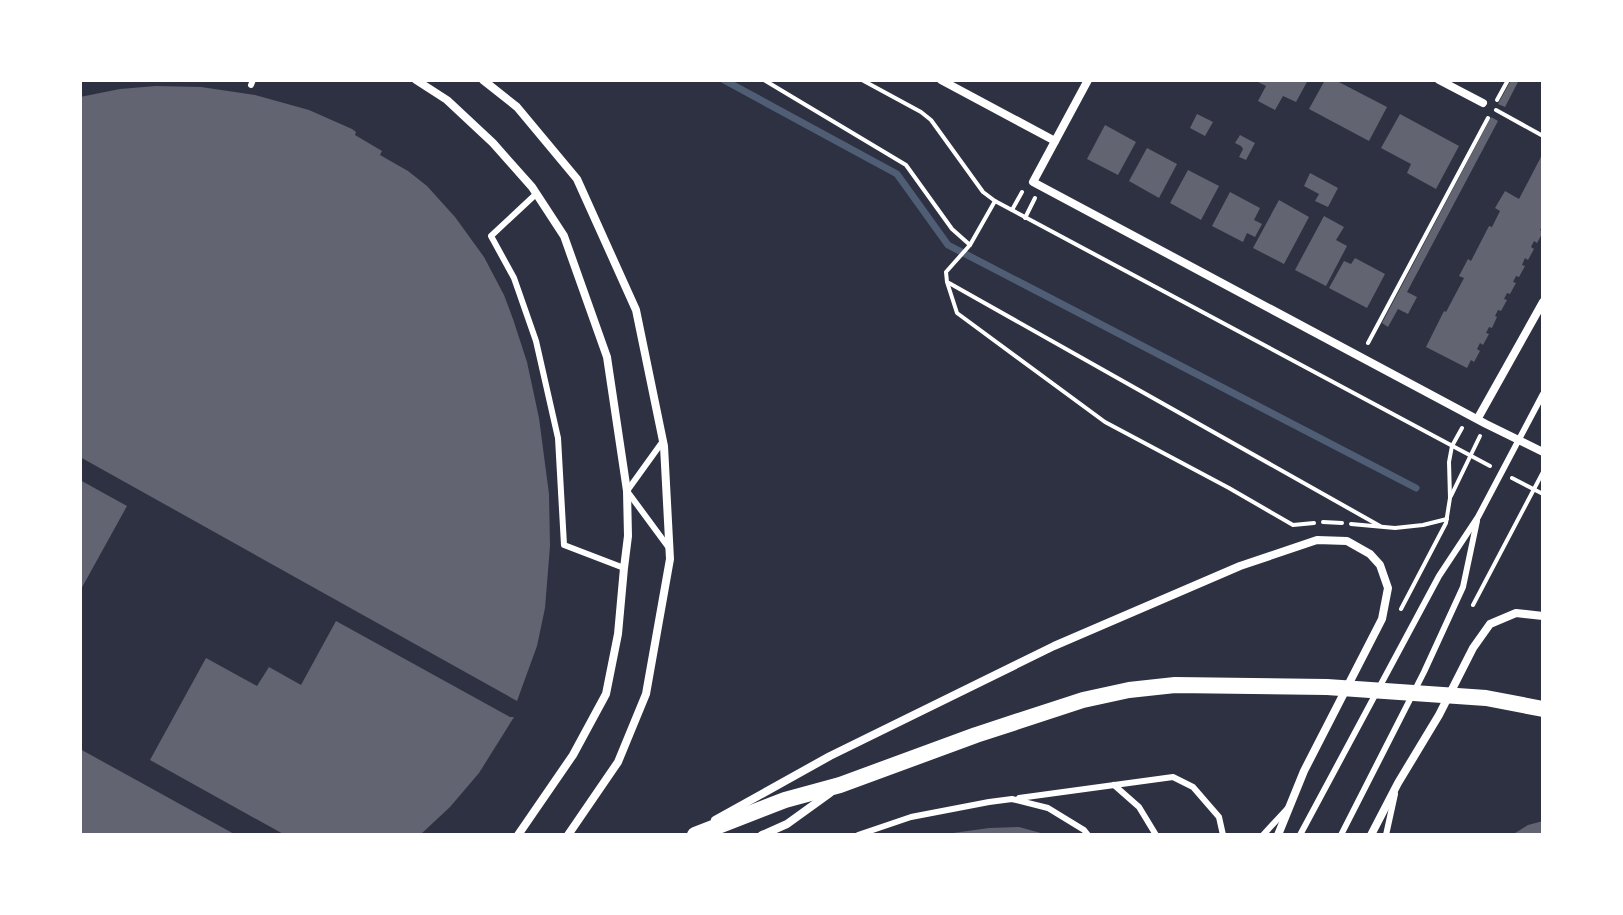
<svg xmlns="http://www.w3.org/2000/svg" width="1623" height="915" font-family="Georgia,serif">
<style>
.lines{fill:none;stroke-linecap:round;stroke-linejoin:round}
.stream{stroke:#4f5d75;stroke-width:7}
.building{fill:#626471}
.path{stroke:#fff;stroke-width:4}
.service{stroke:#fff;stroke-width:6}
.minor{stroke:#fff;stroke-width:8}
.secondary{stroke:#fff;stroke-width:16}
</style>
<rect width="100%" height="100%" fill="#2d3142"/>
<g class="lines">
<!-- stream -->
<polyline class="stream" points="724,80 897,174 948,245 1416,488"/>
</g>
<!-- building -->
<g class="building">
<polygon points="1254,80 1308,80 1296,102 1283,96 1275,110 1258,101 1266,86"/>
<polygon points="1325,80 1335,80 1387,107 1369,141 1309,109"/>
<polygon points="1511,80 1519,80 1505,107 1498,104"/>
<polygon points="156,86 201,87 255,95 309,110 352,129 356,132 355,135 382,151 380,155 408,171 427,186 455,217 484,257 504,295 513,319 527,362 539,418 549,494 550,546 545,608 537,646 517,701 80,457 80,97 120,89"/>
<polygon points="1197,114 1213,122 1205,136 1190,128"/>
<polygon points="1400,114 1459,146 1436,189 1407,173 1411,164 1381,148"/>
<polygon points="1491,117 1498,121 1407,292 1417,297 1408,314 1398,309 1388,327 1382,323"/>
<polygon points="1105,125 1136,142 1118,175 1087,159"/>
<polygon points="1240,135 1255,143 1246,160 1239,157 1243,149 1241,146 1235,143"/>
<polygon points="1147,148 1177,164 1159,198 1129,181"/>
<polygon points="1543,153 1543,225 1540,230 1543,232 1537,243 1534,241 1531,247 1534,249 1528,260 1525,258 1522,265 1525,266 1519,277 1516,276 1513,282 1516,283 1510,294 1507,293 1504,299 1507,300 1501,311 1498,310 1495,316 1497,317 1492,328 1489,327 1486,333 1489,334 1483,345 1480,343 1477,349 1480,351 1474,362 1471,360 1467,368 1426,347 1444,311 1446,312 1464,278 1459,276 1468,259 1471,261 1489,226 1492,227 1500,211 1495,208 1505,191 1519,199"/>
<polygon points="1188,170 1219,186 1201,220 1170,203"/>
<polygon points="1310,173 1338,188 1328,207 1315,201 1319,194 1304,186"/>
<polygon points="1230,192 1260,208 1254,220 1262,224 1255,237 1247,233 1243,242 1212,226"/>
<polygon points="1279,200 1309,217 1284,264 1253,248"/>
<polygon points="1324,216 1344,227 1336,240 1347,246 1326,286 1295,270"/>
<polygon points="1355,258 1385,274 1367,308 1329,288 1344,261 1351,264"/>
<polygon points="80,480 127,506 80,591"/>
<polygon points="336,621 510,717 514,717 479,773 450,807 420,835 285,835 150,760 206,658 257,686 269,667 301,685"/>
<polygon points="80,749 236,835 80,835"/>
<polygon points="1543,821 1543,835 1512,835 1528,825"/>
<polygon points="1019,827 1048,835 953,835 953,833 989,828"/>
</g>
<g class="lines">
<!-- path -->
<g class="path">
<polyline points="764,80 906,165 952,229 970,245 995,201"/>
<polyline points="862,80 921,112 931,120 983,192 995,201 1490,466"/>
<polyline points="1497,100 1508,80"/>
<polyline points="1496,110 1543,136"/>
<polyline points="1012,210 1022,192"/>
<polyline points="1025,218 1035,198"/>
<polyline points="970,245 946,272 947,282 957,313 1105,422 1229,488 1293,525 1314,523"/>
<polyline points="949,283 1380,526"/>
<polyline points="1368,343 1488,118"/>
<polyline points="1512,478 1543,494"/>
<polyline points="1451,496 1480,436"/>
<polyline points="1323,522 1342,523"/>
<polyline points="1351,524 1395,528 1423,525 1447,519"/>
<polyline points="1473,605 1543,472"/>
<polyline points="1401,609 1446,523 1450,498 1449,462 1452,446 1462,428"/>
</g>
<!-- service -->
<g class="service">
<polyline points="251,85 253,80"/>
<polyline points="536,194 491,236 514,278 536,341 558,438 564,545 624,568"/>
<polyline points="663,441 627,491 669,548"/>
<polyline points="1114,785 1139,807 1156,835"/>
<polyline points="1019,798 1173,777 1193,787 1219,817 1223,835"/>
<polyline points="858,835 911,817 989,802 1012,799 1048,808 1084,830 1088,835"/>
<polyline points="1263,835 1288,808"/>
<polyline points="1300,835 1439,576 1478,517 1543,394"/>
<polyline points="1341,835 1424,672 1463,587 1477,521"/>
<polyline points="1386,835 1395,794"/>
</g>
<!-- minor -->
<g class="minor">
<polyline points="416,80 447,100 493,143 532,187 564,236 607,357 627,491 628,536 624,568 618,634 606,694 573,755 518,835"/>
<polyline points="483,80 517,107 577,179 636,310 664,446 670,559 646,694 618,762 568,835"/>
<polyline points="941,80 1055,141"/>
<polyline points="1088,80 1033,182 1486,424 1543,452"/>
<polyline points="1439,80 1483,103"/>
<polyline points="1478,418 1543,302"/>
<polyline points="715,820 830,756 1054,646 1240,566 1317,540 1347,541 1370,554 1380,565 1388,588 1382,619 1304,771 1278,835"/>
<polyline points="762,835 787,824 830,793"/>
<polyline points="1371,835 1398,783 1439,715 1473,648 1490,624 1516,613 1543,616"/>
</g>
<!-- secondary -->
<polyline class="secondary" points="695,835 785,800 840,785 976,735 1083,700 1129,690 1175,685 1327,687 1486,698 1543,709"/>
</g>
<!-- border -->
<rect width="1623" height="915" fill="none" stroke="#ffffff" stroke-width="164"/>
</svg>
